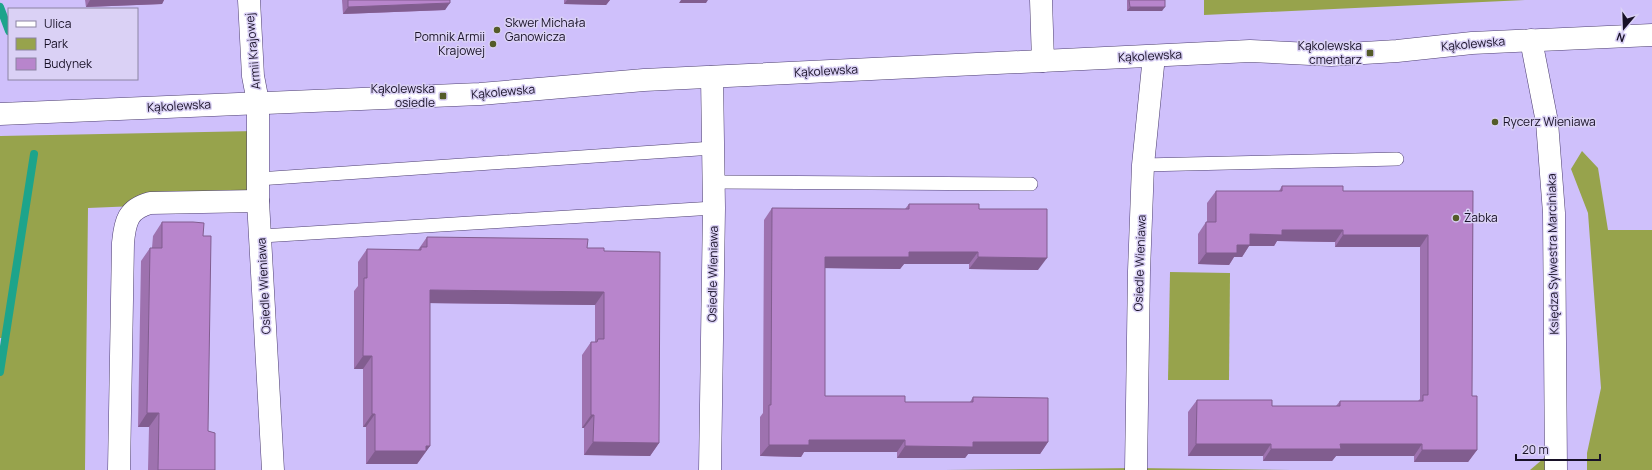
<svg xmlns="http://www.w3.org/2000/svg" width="1652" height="470" font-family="Manrope,sans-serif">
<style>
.green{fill:#97a34c}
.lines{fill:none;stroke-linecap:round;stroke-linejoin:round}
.stream{stroke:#1da48b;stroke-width:8}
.lane-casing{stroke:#4e3f71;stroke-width:14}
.street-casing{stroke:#4e3f71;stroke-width:23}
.secondary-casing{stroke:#4e3f71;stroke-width:23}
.lane{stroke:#fff;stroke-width:13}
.street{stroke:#fff;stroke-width:22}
.secondary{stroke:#fff;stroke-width:22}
.wall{fill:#9e72af}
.shaded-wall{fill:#815d8f}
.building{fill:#b885cc;stroke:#815d8f}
.poi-dot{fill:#545b29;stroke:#dad1f5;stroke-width:1.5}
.labels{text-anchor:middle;stroke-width:3;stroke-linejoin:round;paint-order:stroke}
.poi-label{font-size:12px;fill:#181127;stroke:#dad1f5;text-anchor:start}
.street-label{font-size:12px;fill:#181127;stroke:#dad1f5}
</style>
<rect width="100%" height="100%" fill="#cfc0fb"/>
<!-- green -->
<g class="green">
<polygon points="1204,0 1525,0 1204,15"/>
<polygon points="257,131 258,201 88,208 85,470 0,470 0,372 5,338 0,338 0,136"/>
<polygon points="1582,151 1598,168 1608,230 1652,230 1652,470 1587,470 1587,453 1601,388 1588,213 1571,169"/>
<polygon points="1170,272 1230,273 1229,380 1168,380"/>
<polygon points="1556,448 1556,470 1530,470"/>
<polygon points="1136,468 1291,470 944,470"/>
</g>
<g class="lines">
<!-- stream -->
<g class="stream">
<polyline points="0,7 9,31"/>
<polyline points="0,372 34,154"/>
</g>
<!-- lane casing -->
<g class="lane-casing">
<g id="lane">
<polyline points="1143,165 1397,159"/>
<polyline points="258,179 713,148"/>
<polyline points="713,182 1031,184"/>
<polyline points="262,236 714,208"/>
</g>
</g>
<!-- street casing -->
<g class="street-casing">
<g id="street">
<polyline points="249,0 253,76 258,102 258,201 273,470"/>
<polyline points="1041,0 1043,61"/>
<polyline points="1531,40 1547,122 1554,213 1556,470"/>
<path d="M119,470l4,-227c2,-22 5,-34 27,-40l108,-2"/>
<polyline points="710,470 714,208 712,77"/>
<polyline points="1136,470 1139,271 1143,165 1154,56"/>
</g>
</g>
<!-- secondary casing -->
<g class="secondary-casing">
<polyline id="secondary" points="0,114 480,94 644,80 1250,51 1331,55 1397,51 1472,43 1652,35"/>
</g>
<!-- lane -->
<use href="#lane" class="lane"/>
<!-- street -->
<use href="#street" class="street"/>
<!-- secondary -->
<use href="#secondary" class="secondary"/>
</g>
<!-- wall -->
<g class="wall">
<polygon points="85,0 164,0 162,4 86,7"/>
<polygon points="342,0 450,0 445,10 343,14"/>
<polygon points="564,0 610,0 606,5 564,4"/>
<polygon points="1127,0 1165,0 1162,11 1127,11"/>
<polygon points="1282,186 1343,191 1473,191 1472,396 1477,450 1468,462 1414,462 1414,456 1336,456 1332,461 1263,461 1263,456 1188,456 1188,412 1197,400 1272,406 1336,406 1340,401 1418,401 1420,399 1420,247 1335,247 1335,242 1277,241 1274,246 1249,246 1242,257 1234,257 1229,265 1198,264 1198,234 1206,222 1207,222 1207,203 1216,191 1279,191"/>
<polygon points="909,204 979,209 1038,270 969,269 969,264 904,264 900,269 825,268 825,396 905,402 970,402 973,397 1048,442 1040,454 968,454 965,458 897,458 897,452 804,452 801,457 760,456 760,417 763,413 764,220 772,208 905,209"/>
<polygon points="162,222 203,236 208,431 215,470 148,470 149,427 138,427 141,261 150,248 152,248 153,236"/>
<polygon points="427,237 587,248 604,251 659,443 650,456 584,455 584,428 582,428 582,355 591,342 595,342 595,305 430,303 430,446 417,464 366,464 366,427 363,427 363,369 354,369 354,291 358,286 358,262 367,249 418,250"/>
</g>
<!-- shaded-wall -->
<g class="shaded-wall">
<polygon points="90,0 164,0 162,4 86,7"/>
<polygon points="567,0 610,0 606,5 564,4"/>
<polygon points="681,0 708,0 706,3 679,3"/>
<polygon points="450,3 445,10 343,14 348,7"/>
<polygon points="1130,7 1165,7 1162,11 1127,11"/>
<polygon points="1282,230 1343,230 1335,242 1277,241 1274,246 1249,246 1242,257 1234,257 1229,265 1198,264 1206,253 1250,234"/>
<polygon points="1343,235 1428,235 1420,247 1335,247"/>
<polygon points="909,252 978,252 969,264 904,264 900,269 817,268 825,257"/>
<polygon points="978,257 1047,258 1038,270 969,269"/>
<polygon points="430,290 604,292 595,305 421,303"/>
<polygon points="363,356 372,356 363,369 354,369"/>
<polygon points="147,413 159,413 149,427 138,427"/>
<polygon points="372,414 375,414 366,427 363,427"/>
<polygon points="591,415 594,415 584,428 582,428"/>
<polygon points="809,440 905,440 897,452 804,452 801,457 760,456 769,445"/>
<polygon points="593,442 659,443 650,456 584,455"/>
<polygon points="973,442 1048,442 1040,454 968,454 965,458 897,458 905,446"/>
<polygon points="1196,444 1271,444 1263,456 1188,456"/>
<polygon points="1340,444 1422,444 1414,456 1336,456 1332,461 1263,461 1271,449"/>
<polygon points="426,446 430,446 417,464 366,464 375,451"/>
<polygon points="1422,450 1477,450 1468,462 1414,462"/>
</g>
<!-- building -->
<g class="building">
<polygon points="348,0 450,0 450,3 348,7"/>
<polygon points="1129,0 1165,0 1165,7 1130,7"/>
<polygon points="1282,186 1343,186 1343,191 1473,191 1472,396 1477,396 1477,450 1422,450 1422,444 1340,444 1341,449 1271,449 1271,444 1196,444 1197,400 1272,400 1272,406 1340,406 1340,401 1423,401 1423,395 1428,395 1428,235 1343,235 1343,230 1282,230 1282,235 1250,234 1250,245 1237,245 1237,253 1206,253 1206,222 1216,222 1216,191 1282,191"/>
<polygon points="909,204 979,204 979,209 1047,209 1047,258 978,257 978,252 909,252 909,257 825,257 825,396 905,396 905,402 973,402 973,397 1048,398 1048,442 973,442 973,447 905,446 905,440 809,440 809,445 769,445 769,405 771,405 772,208 909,209"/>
<polygon points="162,222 193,222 204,223 203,236 211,236 208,431 215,433 215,470 158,470 159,413 147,413 150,248 162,248"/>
<polygon points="427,237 588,239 587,248 604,248 604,251 660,252 659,443 593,442 594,415 591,415 591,342 597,342 598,339 604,339 604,292 430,290 430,446 426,446 426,451 375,451 375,414 372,414 372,356 363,356 364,278 367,278 367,249 421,250 421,247 427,247"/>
</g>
<!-- markers -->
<g class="poi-dot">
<circle cx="497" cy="30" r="4"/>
<circle cx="493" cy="44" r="4"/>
<rect x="1366" y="49" width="8" height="8" rx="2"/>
<rect x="439" y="92" width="8" height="8" rx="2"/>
<circle cx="1495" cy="122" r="4"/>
<circle cx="1456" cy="218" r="4"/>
</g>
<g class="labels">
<!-- poi labels -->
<g class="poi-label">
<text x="505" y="27">Skwer Michała<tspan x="505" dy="14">Ganowicza</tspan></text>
<text x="485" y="41" text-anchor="end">Pomnik Armii<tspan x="485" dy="14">Krajowej</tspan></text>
<text x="1362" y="50" text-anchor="end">Kąkolewska<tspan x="1362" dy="14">cmentarz</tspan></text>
<text x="435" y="93" text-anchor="end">Kąkolewska<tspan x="435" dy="14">osiedle</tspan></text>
<text x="1503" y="126">Rycerz Wieniawa</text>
<text x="1464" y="222">Żabka</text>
</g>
<!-- street labels -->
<g class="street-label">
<text transform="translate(1473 44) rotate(-5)" y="4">Kąkolewska</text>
<text transform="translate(253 51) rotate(-95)" y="4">Armii Krajowej</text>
<text transform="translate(1150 56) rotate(-3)" y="4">Kąkolewska</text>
<text transform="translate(826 71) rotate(-3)" y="4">Kąkolewska</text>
<text transform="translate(503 92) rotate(-5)" y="4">Kąkolewska</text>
<text transform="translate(179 106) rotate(-3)" y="4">Kąkolewska</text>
<text transform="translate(1553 254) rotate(-91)" y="4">Księdza Sylwestra Marciniaka</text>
<text transform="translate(1140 263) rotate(-88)" y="4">Osiedle Wieniawa</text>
<text transform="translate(713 274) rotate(-89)" y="4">Osiedle Wieniawa</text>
<text transform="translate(264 286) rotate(-93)" y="4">Osiedle Wieniawa</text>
</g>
</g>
<!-- legend -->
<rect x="8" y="8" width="130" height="72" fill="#dad1f5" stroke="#8c84a3"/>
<rect x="16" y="21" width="20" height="6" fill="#ffffff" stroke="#8c84a3"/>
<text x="44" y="28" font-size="12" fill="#181127">Ulica</text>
<rect x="16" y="38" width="20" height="12" fill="#97a34c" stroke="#8c84a3"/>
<text x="44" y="48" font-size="12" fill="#181127">Park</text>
<rect x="16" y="58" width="20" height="12" fill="#b885cc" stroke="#8c84a3"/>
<text x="44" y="68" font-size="12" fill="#181127">Budynek</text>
<!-- north arrow -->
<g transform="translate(1624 28) rotate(199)" stroke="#dad1f5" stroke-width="3" paint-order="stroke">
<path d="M0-3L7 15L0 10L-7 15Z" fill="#181127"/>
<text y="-6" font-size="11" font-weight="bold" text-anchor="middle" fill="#181127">N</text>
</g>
<!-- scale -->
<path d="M1516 454v6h84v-6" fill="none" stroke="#181127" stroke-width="2"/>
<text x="1522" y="454" font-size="12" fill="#181127" stroke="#dad1f5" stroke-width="3" paint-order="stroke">20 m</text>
</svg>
